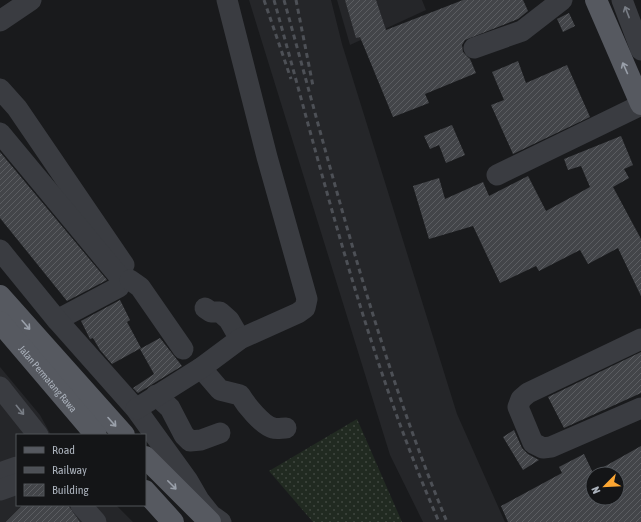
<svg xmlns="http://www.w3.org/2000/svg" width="641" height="522" font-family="'Asap Condensed',sans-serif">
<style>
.built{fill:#252629}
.grass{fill:url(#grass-dots)}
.building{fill:url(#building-hatch);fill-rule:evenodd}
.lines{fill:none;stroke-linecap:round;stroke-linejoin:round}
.minor{stroke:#3a3c41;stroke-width:21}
.major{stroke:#565960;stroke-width:22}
.rail{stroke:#4d5056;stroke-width:3;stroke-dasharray:5 4;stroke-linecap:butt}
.oneway{stroke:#787d85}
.oneway2{stroke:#9aa0aa}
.labels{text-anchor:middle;stroke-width:4;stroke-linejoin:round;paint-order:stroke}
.street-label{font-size:10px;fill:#abb2bc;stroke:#141517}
</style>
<defs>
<pattern id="grass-dots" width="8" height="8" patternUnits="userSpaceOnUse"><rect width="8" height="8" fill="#212a21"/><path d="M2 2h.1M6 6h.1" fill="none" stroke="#3f463f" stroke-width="1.8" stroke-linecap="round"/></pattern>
<pattern id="building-hatch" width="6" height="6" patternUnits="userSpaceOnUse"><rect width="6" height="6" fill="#434549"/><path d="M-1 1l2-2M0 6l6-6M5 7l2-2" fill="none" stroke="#5b5d61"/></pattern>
</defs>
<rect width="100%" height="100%" fill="#191a1c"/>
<!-- built -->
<g class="built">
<polygon points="249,0 331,0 342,44 457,414 505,522 423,522 390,455"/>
<polygon points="337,0 422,0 426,10 350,45"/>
<polygon points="0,367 40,415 51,435 17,435 17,505 116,505 133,522 0,522"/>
</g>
<!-- grass -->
<polygon class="grass" points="357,419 402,522 313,522 269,471"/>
<!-- building -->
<g class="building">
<polygon points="345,0 376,0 386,30 463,0 523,0 528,11 518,19 465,40 462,45 463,52 470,59 476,73 425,94 429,103 393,117 360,37 356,38"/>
<polygon points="569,13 575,26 563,32 557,19"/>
<polygon points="518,61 526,83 567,65 590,117 513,154 491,105 504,100 492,72"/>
<polygon points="452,125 465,155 446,163 439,145 430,149 424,136"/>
<polygon points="621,136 633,165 624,169 629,178 613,187 641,239 641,296 618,248 588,264 580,250 539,271 536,266 500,283 473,226 429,239 413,186 439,178 445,199 483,182 489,196 528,176 546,211 590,187 581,166 568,170 564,159"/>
<polygon points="0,152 107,280 67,301 0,218"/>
<polygon points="120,300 130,320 127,322 141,348 112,364 100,350 93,338 90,339 81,321"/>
<polygon points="160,338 182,366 138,393 133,388 154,374 140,349"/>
<polygon points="641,352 641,393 564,428 548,397"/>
<polygon points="514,430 522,448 528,454 539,460 523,470 503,437"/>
<path d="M641,446v76h-133l-7,-16 61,-33 -3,-6 25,-13 9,19zM593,474h24v24h-24z"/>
<polygon points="23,505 68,505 80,522 6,522"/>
</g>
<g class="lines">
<!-- minor -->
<g class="minor">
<polyline points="622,0 641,50"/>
<polyline points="0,21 31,0"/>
<polyline points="474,48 522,31 562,0"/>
<polyline points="0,89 17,108 124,265"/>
<polyline points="0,133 118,275 121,281 119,287 57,320"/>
<polyline points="497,175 641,105"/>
<polyline points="0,250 57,320 136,409 188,481 199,500 211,515 221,522"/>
<polyline points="130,280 140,287 183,349"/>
<polyline points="205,308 211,312 220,312 229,320 240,339"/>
<polyline points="641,339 528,393 521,399 518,407 533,443 543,448 551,447 641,408"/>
<path d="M201,368l19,22 20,5c6,10 22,30 33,33 3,1 9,0 13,0"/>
<polyline points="0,387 38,435"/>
<polyline points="156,395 170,408 184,435 190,441 201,440 220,433"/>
<polyline points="136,409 201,368 240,339 298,313 305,308 307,299 267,157 227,0"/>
<polyline points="0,473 17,467"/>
<polyline points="0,490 17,484"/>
<polyline points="81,505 96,522"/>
</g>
<!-- major -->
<g class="major">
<polyline points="596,0 641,104"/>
<polyline points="0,296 124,435"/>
<path id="s1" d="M0,322l96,113"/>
<polyline points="145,457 210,522"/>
<polyline points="145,491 173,522"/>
</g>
<!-- rail -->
<g class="rail">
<polyline points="264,0 291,79"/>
<path d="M274,0c49,175 92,355 165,522"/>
<path d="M284,0c49,176 93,354 163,522"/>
<polyline points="296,0 313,86"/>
</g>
</g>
<!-- one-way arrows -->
<defs><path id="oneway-shaft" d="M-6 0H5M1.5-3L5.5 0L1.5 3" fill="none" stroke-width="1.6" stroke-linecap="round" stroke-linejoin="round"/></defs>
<g class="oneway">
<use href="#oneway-shaft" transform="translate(627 12) rotate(-111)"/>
<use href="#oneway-shaft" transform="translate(20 410) rotate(51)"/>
</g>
<g class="oneway2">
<use href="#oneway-shaft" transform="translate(625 68) rotate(-114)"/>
<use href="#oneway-shaft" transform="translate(26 325) rotate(49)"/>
<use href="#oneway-shaft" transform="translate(112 422) rotate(48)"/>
<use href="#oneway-shaft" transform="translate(172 485) rotate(45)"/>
</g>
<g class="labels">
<!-- street labels -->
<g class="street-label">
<text dy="4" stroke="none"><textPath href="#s1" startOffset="74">Jalan Permatang Rawa</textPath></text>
</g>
</g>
<!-- legend -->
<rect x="16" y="434" width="130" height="72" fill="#141517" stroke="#505459"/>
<rect x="24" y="447" width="20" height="6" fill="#565960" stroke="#505459"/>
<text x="52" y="454" font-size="12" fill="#abb2bc">Road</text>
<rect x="24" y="467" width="20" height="6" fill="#4d5056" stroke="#505459"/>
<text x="52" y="474" font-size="12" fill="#abb2bc">Railway</text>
<rect x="24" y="484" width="20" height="12" fill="url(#building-hatch)" stroke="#505459"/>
<text x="52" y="494" font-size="12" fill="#abb2bc">Building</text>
<!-- north arrow -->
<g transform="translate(605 486) rotate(246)"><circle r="19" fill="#141517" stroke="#505459"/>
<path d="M0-3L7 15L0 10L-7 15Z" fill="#fca632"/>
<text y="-6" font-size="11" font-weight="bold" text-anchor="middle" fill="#abb2bc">N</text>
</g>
</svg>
